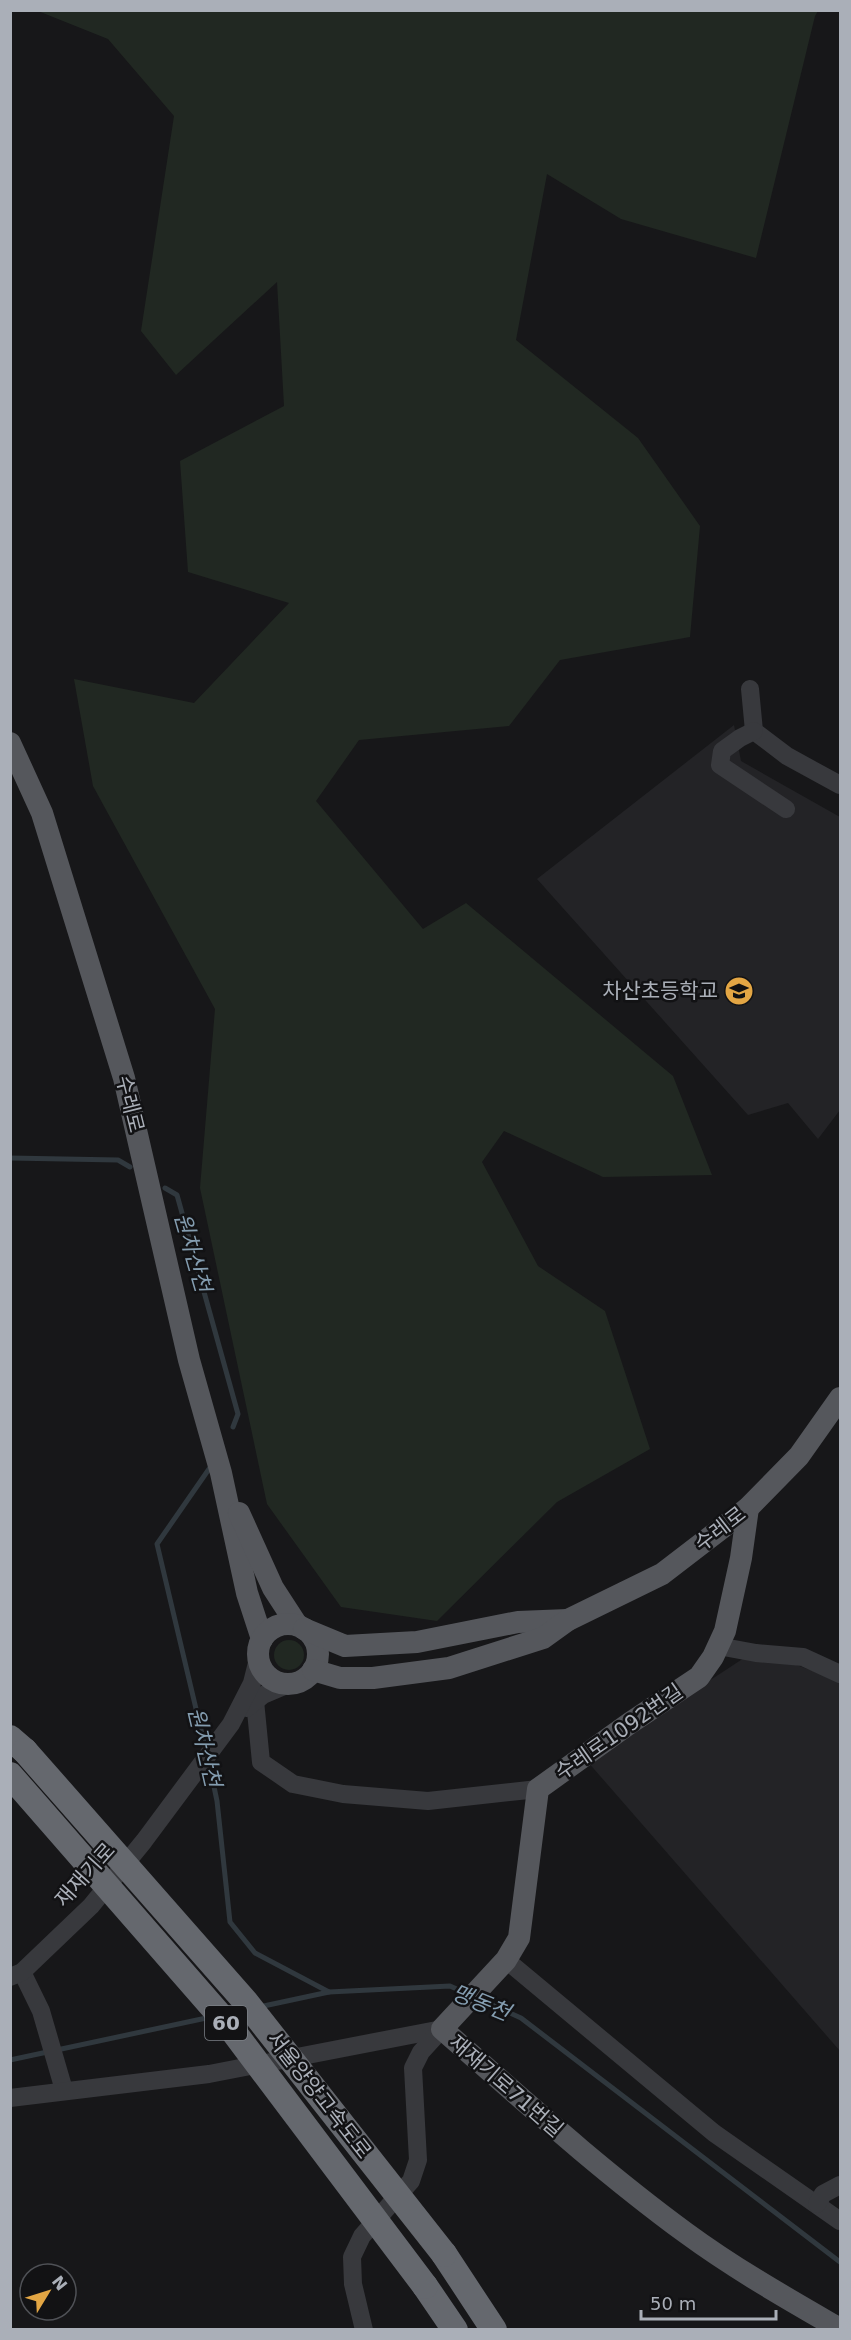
<svg xmlns="http://www.w3.org/2000/svg" width="851" height="2340" font-family="'DejaVu Sans','Noto Sans KR',sans-serif">
<style>
.built{fill:#232326}
.green{fill:#212822}
.lines{fill:none;stroke-linecap:round;stroke-linejoin:round}
.stream{stroke:#30383e;stroke-width:5}
.minor{stroke:#38393d;stroke-width:18}
.major{stroke:#55575c;stroke-width:22}
.highway{stroke:#65686e;stroke-width:26}
.highway-bridge{stroke:#65686e;stroke-width:26}
.labels{text-anchor:middle;stroke-width:5;stroke-linejoin:round;paint-order:stroke}
.shield{fill:#121214;stroke:#7c8087;stroke-width:1.5}
.shield-label{font-size:20px;font-weight:bold;fill:#aaafb8}
.poi-label{font-size:21px;fill:#aaafb8;stroke:#121214;text-anchor:end}
.street-label{font-size:21px;fill:#aaafb8;stroke:#121214}
.water-label{font-size:22px;font-style:italic;fill:#849db0;stroke:#121214}
</style>
<rect width="100%" height="100%" fill="#171719"/>
<!-- built -->
<g class="built">
<polygon points="734,725 741,761 840,817 840,1110 818,1139 788,1103 748,1115 537,879"/>
<polygon points="744,1658 783,1660 840,1681 840,2051 587,1761"/>
</g>
<!-- green -->
<g class="green">
<polygon points="497,11 498,12 513,10 818,11 815,16 756,258 621,219 547,174 516,340 638,438 700,526 690,637 560,660 509,726 359,740 316,801 423,929 466,903 673,1076 712,1175 603,1177 504,1131 482,1162 538,1266 605,1311 650,1449 557,1502 437,1621 341,1607 267,1504 200,1188 215,1009 93,786 74,679 194,703 289,603 188,572 180,461 284,406 277,282 176,375 141,331 174,116 108,39 38,11"/>
<circle cx="289" cy="1655" r="15"/>
</g>
<g class="lines">
<!-- stream -->
<g class="stream">
<polyline points="10,1158 118,1160 130,1167"/>
<polyline points="165,1188 177,1195 238,1414 233,1427"/>
<polyline points="206,1751 157,1544 209,1469"/>
<polyline points="209,1763 217,1801 230,1922 255,1953 329,1992"/>
<polyline points="479,1999 521,2018 840,2262"/>
<polyline points="259,2007 329,1992 450,1986 468,1994"/>
<polyline points="10,2060 211,2017"/>
</g>
<!-- minor -->
<g class="minor">
<polyline points="750,689 754,731 787,756 840,785"/>
<polyline points="754,731 740,738 722,751 720,765 786,809"/>
<polyline points="718,1646 756,1653 803,1657 840,1674"/>
<polyline points="255,1701 261,1762 293,1784 343,1794 428,1801 538,1789"/>
<polyline points="247,1708 263,1695 289,1684"/>
<polyline points="506,1960 714,2133 840,2221"/>
<polyline points="22,1972 41,2011 64,2090"/>
<polyline points="10,1977 22,1972 91,1906 144,1841 231,1724 252,1683 258,1659"/>
<polyline points="10,2098 209,2074 442,2029"/>
<polyline points="817,2204 823,2194 840,2185"/>
<polyline points="364,2330 353,2284 352,2257 362,2236 411,2181 418,2160 413,2068 421,2052 442,2029"/>
</g>
<!-- major -->
<g class="major">
<polyline points="10,743 42,813 124,1078 189,1360 221,1473 247,1593 262,1639"/>
<path d="M748,1508l-7,50 -16,73 -12,26 -14,20 -69,46 -92,66 -19,149 -13,22 -64,69c80,70 158,141 244,204 49,36 102,66 154,96"/>
<polyline points="239,1513 273,1588 297,1625"/>
<circle cx="288" cy="1654" r="30"/>
<polyline points="304,1629 345,1646 417,1642 518,1622 568,1620"/>
<polyline points="313,1670 340,1678 373,1678 449,1668 543,1638 568,1620 662,1574 748,1508 799,1456 840,1398"/>
</g>
<!-- highway -->
<g class="highway">
<polyline points="10,1738 25,1751"/>
<polyline points="444,2254 494,2330"/>
<polyline points="425,2286 455,2330"/>
</g>
<!-- highway-bridge -->
<g class="highway-bridge">
<polyline points="25,1751 245,2001 444,2254"/>
<polyline points="10,1775 230,2027 425,2286"/>
</g>
</g>
<!-- icons -->
<defs>
<g id="school-disc" transform="scale(1.5)"><circle r="9.5" fill="#e3a644" stroke="#121214"/><path d="M0-5L7-2L0 1L-7-2ZM-4 1L0 2.5L4 1V4Q0 6-4 4Z" fill="#111"/></g>
</defs>
<g fill-rule="evenodd">
<use href="#school-disc" x="739" y="991"/>
</g>
<g class="labels">
<!-- shield labels -->
<rect class="shield" x="205" y="2006" width="42" height="34" rx="4.5"/>
<g class="shield-label">
<text x="226" y="2030">60</text>
</g>
<!-- poi labels -->
<g class="poi-label">
<text x="718" y="998">차산초등학교</text>
</g>
<!-- street labels -->
<g class="street-label">
<text transform="translate(130 1104) rotate(76)" y="7">수레로</text>
<text transform="translate(720 1529) rotate(-38)" y="7">수레로</text>
<text transform="translate(619 1732) rotate(-35)" y="7">수레로1092번길</text>
<text transform="translate(85 1875) rotate(-48)" y="7">재재기로</text>
<text transform="translate(506 2086) rotate(41)" y="7">재재기로71번길</text>
<text transform="translate(319 2095) rotate(52)" y="7">서울양양고속도로</text>
</g>
<!-- water labels -->
<g class="water-label">
<text transform="translate(193 1252) rotate(74)" y="8">원차산천</text>
<text transform="translate(205 1747) rotate(77)" y="8">원차산천</text>
<text transform="translate(481 2002) rotate(22)" y="8">맹동천</text>
</g>
</g>
<!-- border -->
<rect width="851" height="2340" fill="none" stroke="#aaafb8" stroke-width="24"/>
<!-- north arrow -->
<g transform="translate(48 2292) rotate(52)"><circle r="28" fill="#121214" stroke="#4f5156" stroke-width="1.5"/>
<path d="M0-4.5L10 22L0 15L-10 22Z" fill="#e3a644"/>
<text y="-9" font-size="16" font-weight="bold" text-anchor="middle" fill="#aaafb8">N</text>
</g>
<!-- scale -->
<path d="M641 2310v9h135v-9" fill="none" stroke="#aaafb8" stroke-width="3"/>
<text x="650" y="2310" font-size="18" fill="#aaafb8" stroke="#121214" stroke-width="4.5" paint-order="stroke">50 m</text>
</svg>
